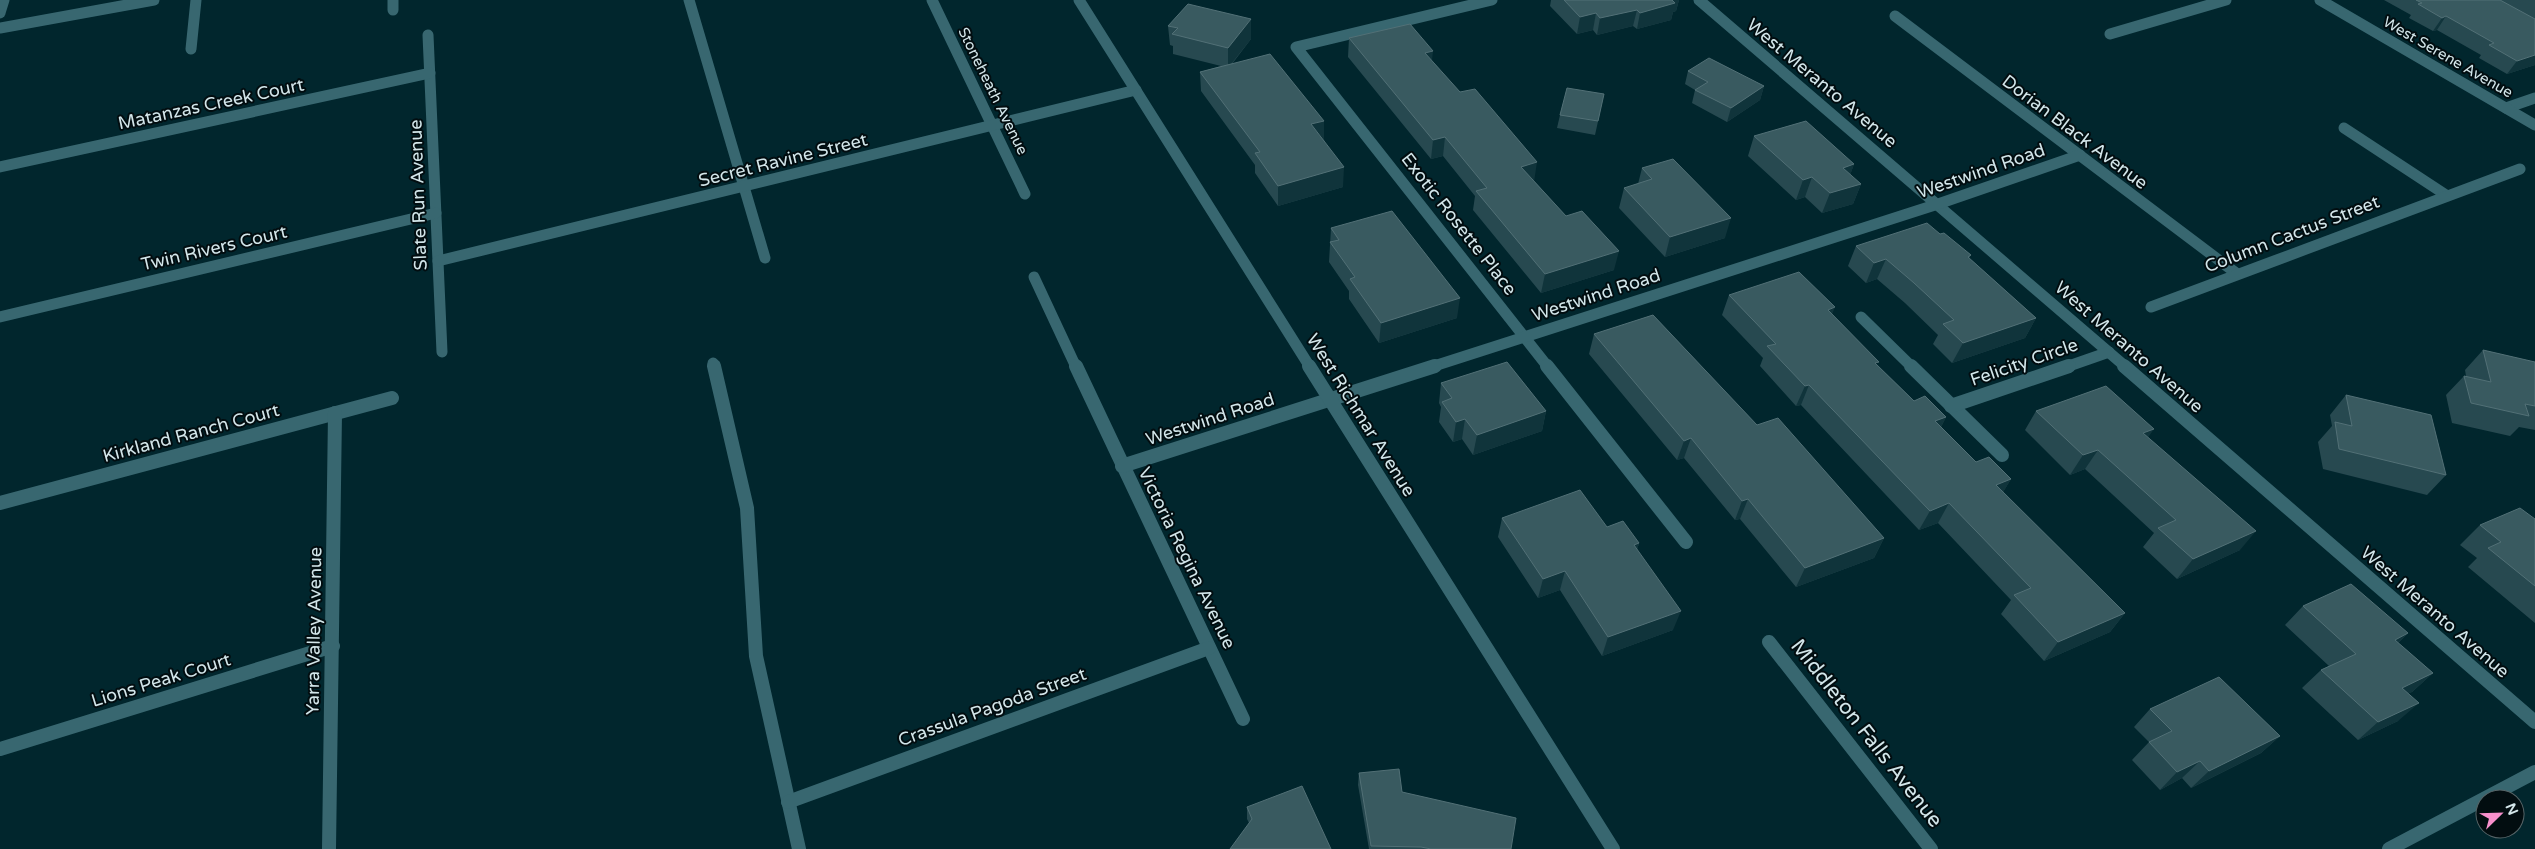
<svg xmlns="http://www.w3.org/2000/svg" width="2535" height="849" font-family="'Varela Round',sans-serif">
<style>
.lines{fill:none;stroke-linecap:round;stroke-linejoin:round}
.minor-far1{stroke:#386770;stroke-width:11}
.minor{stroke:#386770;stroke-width:14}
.tertiary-far1{stroke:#386770;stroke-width:11}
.tertiary{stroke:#386770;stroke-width:14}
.wall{fill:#274950}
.shaded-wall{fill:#10343b}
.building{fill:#395a60;stroke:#527076}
.labels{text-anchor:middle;stroke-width:4;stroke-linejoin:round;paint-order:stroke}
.far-street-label{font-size:15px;fill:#d3e6ea;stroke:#020d10}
.street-label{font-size:18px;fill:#d3e6ea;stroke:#020d10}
.near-street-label{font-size:21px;fill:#d3e6ea;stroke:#020d10}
</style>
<rect width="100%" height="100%" fill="#01262d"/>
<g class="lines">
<!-- minor-far1 -->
<g class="minor-far1">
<polyline points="393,0 393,10"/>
<polyline points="689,0 765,258"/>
<polyline points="932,0 1025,194"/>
<polyline points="1492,0 1296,47 1548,367"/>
<polyline points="1699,0 2126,367"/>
<polyline points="0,13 4,0"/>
<polyline points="1895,16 2236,273"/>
<polyline points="0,28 154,0"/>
<polyline points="2110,34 2226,0"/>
<polyline points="428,35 442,352"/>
<polyline points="191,49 196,0"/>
<polyline points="2506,108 2535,98"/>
<polyline points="2344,128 2446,195"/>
<polyline points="0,167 430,73"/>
<polyline points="438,261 1136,90"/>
<polyline points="1034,277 1076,367"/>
<polyline points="2151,307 2520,169"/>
<polyline points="0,317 436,213"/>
<polyline points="1861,317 1912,367"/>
<polyline points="713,363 714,367"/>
<polyline points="1431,367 1938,204 2080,155"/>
<polyline points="2066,367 2109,352"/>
</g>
<!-- minor -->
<g class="minor">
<polyline points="714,366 747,508 756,656 799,849"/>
<polyline points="1076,366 1243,719"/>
<polyline points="1547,366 1686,542"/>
<polyline points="1911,366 2002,455"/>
<polyline points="2124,366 2535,722"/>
<polyline points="1951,406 2069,366"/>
<polyline points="1122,466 1435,366"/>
<polyline points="0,503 392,398"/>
<polyline points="1769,642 1931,849"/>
<polyline points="0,749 333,646"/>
<polyline points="788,802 1209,648"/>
<polyline points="329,849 335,413"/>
<polyline points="2389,849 2535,772"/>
</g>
<!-- tertiary-far1 -->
<g class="tertiary-far1">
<polyline points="1079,0 1310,367"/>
<polyline points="2320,0 2535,125"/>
</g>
<!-- tertiary -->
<polyline class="tertiary" points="1309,366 1613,849"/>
</g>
<!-- wall -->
<g class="wall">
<polygon points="1551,0 1679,0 1676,11 1673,12 1671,20 1637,29 1633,26 1597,35 1593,30 1577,34 1550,6"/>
<polygon points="2384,0 2535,0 2535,65 2507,74 2479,58 2481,55 2437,30 2433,31 2409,18 2411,15"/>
<polygon points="1168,26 1251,39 1232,64 1324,140 1343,187 1278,206 1255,173 1255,165 1201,91 1200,72 1221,66 1173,54 1173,46 1170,45"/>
<polygon points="1349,38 1432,61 1534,181 1614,270 1541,293 1473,210 1475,196 1443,156 1431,159 1348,57"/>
<polygon points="1688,71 1764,86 1760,100 1727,122 1692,103 1695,90 1685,84"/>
<polygon points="1604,94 1595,135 1557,128 1560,115"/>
<polygon points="1754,136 1854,164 1850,175 1861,184 1853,204 1822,213 1805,197 1796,200 1748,156"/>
<polygon points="1642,168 1725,238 1665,257 1619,208 1624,188 1638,184"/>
<polygon points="1331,228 1457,318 1379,343 1349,299 1349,291 1329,262"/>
<polygon points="1940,234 1971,255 1969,258 2036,318 2025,338 1952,363 1933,344 1938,335 1905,303 1877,279 1866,283 1848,266 1856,246"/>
<polygon points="1729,295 1832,314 1877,365 1914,401 1946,417 1941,427 1976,462 2011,479 2003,492 2125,613 2110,632 2044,661 2001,614 2011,600 1938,523 1919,530 1801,405 1796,406 1760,366 1763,358 1722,315"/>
<polygon points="1594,334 1757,425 1884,538 1874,558 1796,587 1740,519 1735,520 1684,458 1677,460 1589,354"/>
<polygon points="2483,350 2535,362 2535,430 2519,427 2510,436 2452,423 2446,395 2464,376 2466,376 2465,370"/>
<polygon points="1441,383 1546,411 1542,431 1473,455 1462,439 1453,442 1439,422 1441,407 1439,403"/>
<polygon points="2346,395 2446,475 2427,495 2323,469 2318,442 2332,426 2330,415"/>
<polygon points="2036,411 2148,437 2240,550 2177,579 2143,547 2154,533 2085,469 2070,475 2025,430"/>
<polygon points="1502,518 1639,543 1637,550 1673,630 1602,656 1560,590 1538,598 1498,537"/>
<polygon points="2535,519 2535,623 2468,567 2477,558 2460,545 2480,525"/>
<polygon points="2303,606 2408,633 2398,643 2433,673 2412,692 2409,693 2398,721 2358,740 2302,688 2321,670 2329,666 2285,625"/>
<polygon points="2150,709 2280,736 2261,753 2191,788 2182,778 2160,790 2132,760 2149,742 2134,727"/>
<polygon points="1359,773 1511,849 1369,849 1358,785"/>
<polygon points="1247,807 1331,849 1249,823 1247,819"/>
</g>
<!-- shaded-wall -->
<g class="shaded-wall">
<polygon points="1668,0 1679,0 1676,11 1673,12 1671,20 1637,29 1640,13"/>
<polygon points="1637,10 1633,26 1597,35 1600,18"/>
<polygon points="1596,13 1593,30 1577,34 1580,17"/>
<polygon points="2446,16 2437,30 2433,31 2442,18"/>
<polygon points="1251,19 1251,39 1228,68 1228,48"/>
<polygon points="1433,51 1431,70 1425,53"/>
<polygon points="2535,55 2535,65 2507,74 2517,61"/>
<polygon points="1764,86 1760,100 1727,122 1731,108"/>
<polygon points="1324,121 1324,140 1311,124"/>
<polygon points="1445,137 1443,156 1431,159 1433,140"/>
<polygon points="1537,162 1534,182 1521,167"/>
<polygon points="1854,164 1847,184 1843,168"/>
<polygon points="1344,167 1343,187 1278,206 1278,186"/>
<polygon points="1812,177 1805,197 1796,200 1803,180"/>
<polygon points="1861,184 1853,204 1822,213 1830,193"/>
<polygon points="1731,218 1725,238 1665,257 1670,237"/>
<polygon points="1619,251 1614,270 1541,293 1545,274"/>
<polygon points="1886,259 1877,279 1866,283 1874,263"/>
<polygon points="1460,298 1457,318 1379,343 1381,323"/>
<polygon points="1835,307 1827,327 1828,310"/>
<polygon points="2036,318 2025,338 1952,363 1963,343"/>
<polygon points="1809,385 1801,405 1796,406 1805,386"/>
<polygon points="1546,411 1542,431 1473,455 1477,435"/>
<polygon points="1946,417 1936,437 1935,421"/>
<polygon points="1465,419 1462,439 1453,442 1456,422"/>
<polygon points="2154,429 2140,449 2143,433"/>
<polygon points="1691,438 1684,458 1677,460 1684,441"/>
<polygon points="2098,450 2085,469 2070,475 2083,455"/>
<polygon points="2011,479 1999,499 1996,485"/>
<polygon points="1748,499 1740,519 1735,520 1742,501"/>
<polygon points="1949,503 1938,523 1919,530 1930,511"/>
<polygon points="2256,531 2240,550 2177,579 2193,559"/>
<polygon points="1884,538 1874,558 1796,587 1805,568"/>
<polygon points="1639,543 1633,563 1634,545"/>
<polygon points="1565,571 1560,590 1538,598 1543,579"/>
<polygon points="1681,611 1673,630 1602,656 1608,637"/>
<polygon points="2125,613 2110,632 2044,661 2058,642"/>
<polygon points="2408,633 2388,652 2395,640"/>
<polygon points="2433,673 2412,692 2382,706 2402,688"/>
<polygon points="2419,703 2398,721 2358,740 2378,722"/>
<polygon points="2280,736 2261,753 2191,788 2209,771"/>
<polygon points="2200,761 2182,778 2160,790 2177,772"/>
</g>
<!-- building -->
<g class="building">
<polygon points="1564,0 1672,0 1675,3 1640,13 1637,10 1600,18 1596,13 1580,17"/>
<polygon points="2416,0 2500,0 2535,19 2535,55 2517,61 2489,45 2494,43 2446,16 2442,18 2418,4 2422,3"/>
<polygon points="1188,4 1251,19 1228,48 1172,34 1178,28 1168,26"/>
<polygon points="1410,24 1433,51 1425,53 1460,92 1475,89 1537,162 1521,167 1566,216 1582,211 1619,251 1545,274 1476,191 1487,188 1445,137 1433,140 1349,38"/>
<polygon points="1270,54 1324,121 1311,124 1344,167 1278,186 1255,153 1260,152 1200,72"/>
<polygon points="1709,58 1764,86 1731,108 1695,90 1708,82 1688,71"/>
<polygon points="1567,88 1604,94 1598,121 1560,115"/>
<polygon points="1806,121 1854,164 1843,168 1861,184 1830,193 1812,177 1803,180 1754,136"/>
<polygon points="1673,159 1731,218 1670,237 1624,188 1652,179 1642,168"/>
<polygon points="1392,211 1460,298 1381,323 1350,279 1355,277 1330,242 1339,240 1331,228"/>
<polygon points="1927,223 1940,234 1944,233 1971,255 1968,257 2036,318 1963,343 1943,324 1954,320 1914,283 1886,259 1874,263 1856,246"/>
<polygon points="1799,272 1835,307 1828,310 1879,362 1875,363 1914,401 1925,396 1946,417 1935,421 1976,462 1989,457 2011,479 1996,485 2125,613 2058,642 2014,595 2031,588 1949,503 1930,511 1809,385 1805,386 1767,346 1776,344 1729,295"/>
<polygon points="1653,315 1757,425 1778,418 1884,538 1805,568 1748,499 1742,501 1691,438 1684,441 1594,334"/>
<polygon points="2483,350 2535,362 2535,406 2525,404 2529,416 2471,403 2464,376 2491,382"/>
<polygon points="1507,362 1546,411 1477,435 1465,419 1456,422 1442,402 1452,398 1441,383"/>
<polygon points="2106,386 2154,429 2143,433 2256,531 2193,559 2158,528 2176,520 2098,450 2083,455 2036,411"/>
<polygon points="2346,395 2431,415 2446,475 2339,449 2335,422 2352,426"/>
<polygon points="1580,490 1607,527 1623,521 1639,543 1634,545 1681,611 1608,637 1565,571 1543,579 1502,518"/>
<polygon points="2520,508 2535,519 2535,586 2488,548 2501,542 2480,525"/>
<polygon points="2351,584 2408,633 2395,640 2433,673 2402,688 2419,703 2378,722 2321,670 2356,654 2303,606"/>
<polygon points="2219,677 2280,736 2209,771 2200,761 2177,772 2149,742 2172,731 2150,709"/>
<polygon points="1399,769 1402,792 1516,818 1511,849 1431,849 1421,847 1371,846 1359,773"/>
<polygon points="1302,786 1331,849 1230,849 1252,819 1247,807"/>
</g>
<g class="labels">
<!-- far-street labels -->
<g class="far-street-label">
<text transform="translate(2448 57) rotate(30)" y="5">West Serene Avenue</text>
<text transform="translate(993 91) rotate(64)" y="5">Stoneheath Avenue</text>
</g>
<!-- street labels -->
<g class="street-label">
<text transform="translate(1822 83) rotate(40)" y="6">West Meranto Avenue</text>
<text transform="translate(211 104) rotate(-12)" y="6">Matanzas Creek Court</text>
<text transform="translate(2075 132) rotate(37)" y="6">Dorian Black Avenue</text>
<text transform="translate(783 160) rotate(-14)" y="6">Secret Ravine Street</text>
<text transform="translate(1981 171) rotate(-19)" y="6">Westwind Road</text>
<text transform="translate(418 195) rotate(-92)" y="6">Slate Run Avenue</text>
<text transform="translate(1459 224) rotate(52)" y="6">Exotic Rosette Place</text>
<text transform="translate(2292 234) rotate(-21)" y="6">Column Cactus Street</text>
<text transform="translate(214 248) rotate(-13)" y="6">Twin Rivers Court</text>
<text transform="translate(1596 295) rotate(-18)" y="6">Westwind Road</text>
<text transform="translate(2129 347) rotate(41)" y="6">West Meranto Avenue</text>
<text transform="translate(2024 362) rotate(-19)" y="6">Felicity Circle</text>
<text transform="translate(1361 415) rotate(58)" y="6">West Richmar Avenue</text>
<text transform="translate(1210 419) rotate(-18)" y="6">Westwind Road</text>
<text transform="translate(191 433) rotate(-15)" y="6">Kirkland Ranch Court</text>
<text transform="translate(1187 558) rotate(64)" y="6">Victoria Regina Avenue</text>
<text transform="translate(2435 612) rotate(41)" y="6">West Meranto Avenue</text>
<text transform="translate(314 631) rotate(-89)" y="6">Yarra Valley Avenue</text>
<text transform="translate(161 680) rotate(-17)" y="6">Lions Peak Court</text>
<text transform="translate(992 707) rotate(-20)" y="6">Crassula Pagoda Street</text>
</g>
<!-- near-street labels -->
<g class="near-street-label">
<text transform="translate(1867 733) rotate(52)" y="7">Middleton Falls Avenue</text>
</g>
</g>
<!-- north arrow -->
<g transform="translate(2500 814) rotate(67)"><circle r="24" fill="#020d10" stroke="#566467"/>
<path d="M0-4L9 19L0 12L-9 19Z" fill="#f890cc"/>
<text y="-8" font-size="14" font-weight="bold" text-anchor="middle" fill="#d3e6ea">N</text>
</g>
</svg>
